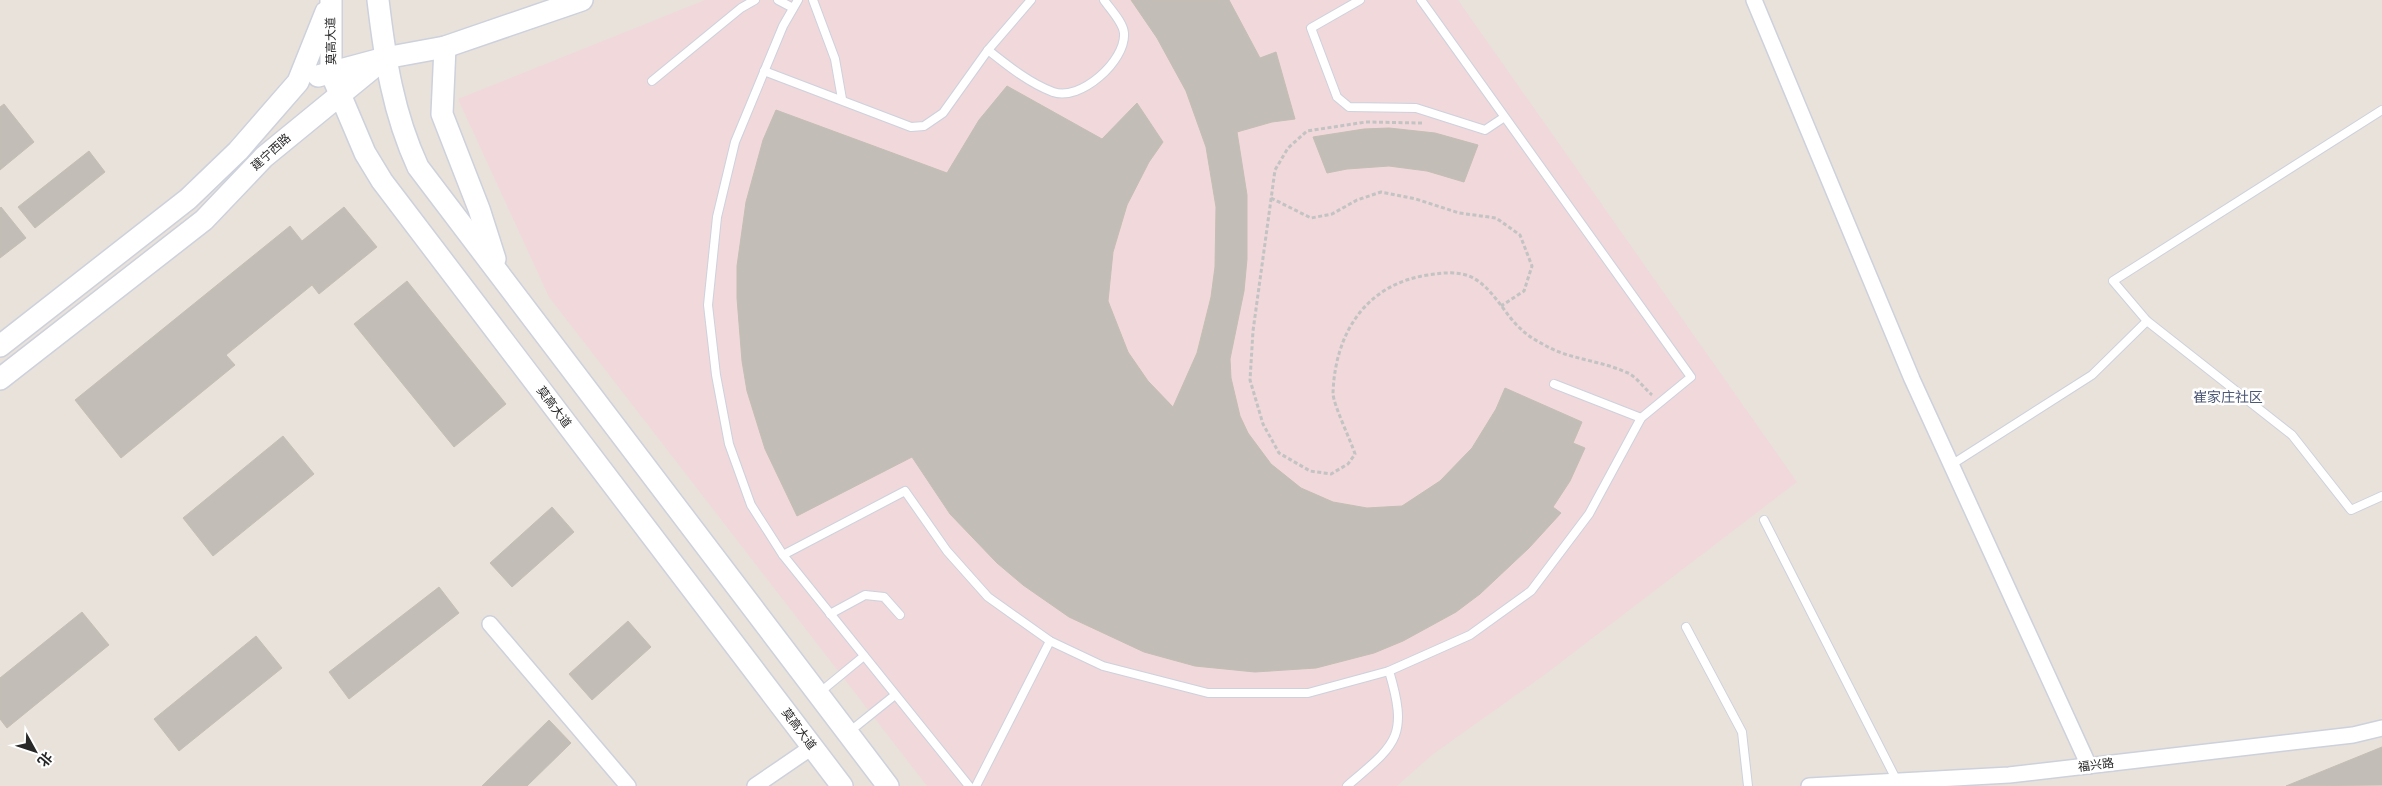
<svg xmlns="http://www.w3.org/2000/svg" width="2382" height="786" font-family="Inter,'Noto Sans SC',sans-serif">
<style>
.medical{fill:#f0d8db}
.building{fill:#c2bdb6;stroke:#c4beb5}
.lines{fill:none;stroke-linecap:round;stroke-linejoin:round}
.lane-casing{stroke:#cdd1dc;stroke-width:10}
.street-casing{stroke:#cdd1dc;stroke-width:18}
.secondary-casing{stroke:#cdd1dc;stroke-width:24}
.path{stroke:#c3c3c3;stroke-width:3;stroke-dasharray:4 2.5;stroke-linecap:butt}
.lane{stroke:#fff;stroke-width:8}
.street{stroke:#fff;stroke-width:15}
.secondary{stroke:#fff;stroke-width:21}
.labels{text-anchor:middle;stroke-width:5;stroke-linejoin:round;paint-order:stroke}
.street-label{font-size:12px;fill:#282828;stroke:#fff}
.neighbourhood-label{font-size:14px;fill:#4c5775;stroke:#fff}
</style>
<rect width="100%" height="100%" fill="#e9e2db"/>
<!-- medical -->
<polygon class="medical" points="705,0 1458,0 1797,482 1547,673 1432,755 1397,786 927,786 549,297 458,99"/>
<!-- building -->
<g class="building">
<polygon points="1131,0 1229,0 1260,58 1276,52 1295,119 1272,122 1237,132 1247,195 1247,259 1244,291 1230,359 1231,378 1240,416 1248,433 1271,464 1301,488 1333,502 1367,508 1402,506 1440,481 1472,448 1496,409 1505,388 1582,422 1573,443 1585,448 1570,481 1553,507 1561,513 1529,548 1480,594 1456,612 1403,641 1374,653 1316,668 1255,672 1195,666 1144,652 1069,617 1023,585 997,563 950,514 912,457 797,516 765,449 747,391 742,361 737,298 737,266 746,202 763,140 776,110 947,173 979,120 1007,86 1102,139 1137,103 1163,142 1149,162 1127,205 1113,252 1108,301 1128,352 1148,381 1173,407 1197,353 1211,297 1215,267 1216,207 1206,147 1186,91 1157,38"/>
<polygon points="4,104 34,142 0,170 0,107"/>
<polygon points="1389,128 1435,133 1478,145 1464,182 1427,171 1389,166 1347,169 1327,173 1313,137 1364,129"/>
<polygon points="89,151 105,172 35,228 18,207"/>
<polygon points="1,207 26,238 0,258 0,208"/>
<polygon points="344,207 377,247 319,294 312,285 226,355 235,365 121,458 75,400 290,226 302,241"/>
<polygon points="407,281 506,404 454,447 354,324"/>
<polygon points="283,436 314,474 213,556 183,518"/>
<polygon points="552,507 574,532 512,587 490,563"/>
<polygon points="439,587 459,613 349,699 329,672"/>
<polygon points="82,612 109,645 7,728 0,719 0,678"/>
<polygon points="628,621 651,647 592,700 569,674"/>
<polygon points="256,636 282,668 179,751 154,719"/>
<polygon points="549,720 571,743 527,786 482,786"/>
<polygon points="2382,747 2382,785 2286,786"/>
</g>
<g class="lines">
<!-- lane casing -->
<g class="lane-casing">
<g id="lane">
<polyline points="778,0 793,8"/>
<polyline points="798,0 783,26 735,142 717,217 708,305 716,375 729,444 751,505 783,555 969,786"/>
<polyline points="813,0 835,59 842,99"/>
<polyline points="1360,0 1311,28 1337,97 1349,107 1416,108 1485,130 1503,118"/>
<path d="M988,50c19,15 41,33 65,42 27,10 73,-31 71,-59 -1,-11 -14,-24 -20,-33"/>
<polyline points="764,71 911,127 924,126 943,113 988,50 1031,0"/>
<polyline points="652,81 741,8 755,0"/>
<polyline points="2382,110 2113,281 2147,321 2292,435 2351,510 2382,496"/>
<polyline points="1554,384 1641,418"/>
<polyline points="1951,465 2092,375 2147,321"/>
<polyline points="1764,520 1897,781"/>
<polyline points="783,555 905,491 947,551 988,597 1050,641 1103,666 1208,693 1308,693 1389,671 1470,635 1531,591 1589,514 1641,418 1691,377 1421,0"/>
<polyline points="830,614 865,595 884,597 900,615"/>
<polyline points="1686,627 1742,732 1748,786"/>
<polyline points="819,693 864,656"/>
<polyline points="849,732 895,695"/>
<polyline points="976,786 1050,641"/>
<path d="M1347,786c49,-42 62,-48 42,-115"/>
</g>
</g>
<!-- street casing -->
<g class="street-casing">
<g id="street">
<polyline points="1754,0 1912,379 2089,766"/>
<polyline points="490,624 628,786"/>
<polyline points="755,786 812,747"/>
<polyline points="1809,786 2009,775 2353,735 2382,728"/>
</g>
</g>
<!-- secondary casing -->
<g class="secondary-casing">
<g id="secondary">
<polyline points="331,0 331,73 365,153 382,181 842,786"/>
<path d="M378,0c7,59 15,113 40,167l470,619"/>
<polyline points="445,47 442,114 479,209 495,259"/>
<polyline points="318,76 385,58 445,47 582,0"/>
<polyline points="0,346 188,199 238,151 298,82 326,12"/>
<polyline points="0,379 204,220 264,157 385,58"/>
</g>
</g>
<!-- path -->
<g class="path">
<path d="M1422,123l-56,-1 -59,9 -19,17 -13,22 -22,161 -3,49 13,44 16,29 31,18 21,3 17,-10 7,-10c-4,-13 -22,-50 -22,-61 2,-60 33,-109 95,-118 14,-2 28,-4 41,1 24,10 35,39 53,54 7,7 17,12 26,17 25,13 56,14 82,27 8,5 15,15 22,21"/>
<polyline points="1271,198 1311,218 1332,214 1357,200 1381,192 1416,199 1459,213 1496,218 1520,235 1532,266 1524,291 1501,306"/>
</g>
<!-- lane -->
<use href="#lane" class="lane"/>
<!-- street -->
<use href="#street" class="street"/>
<!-- secondary -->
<use href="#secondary" class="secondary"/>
</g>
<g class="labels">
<!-- street labels -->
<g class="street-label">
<text transform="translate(331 41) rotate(-91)" y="4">莫高大道</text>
<text transform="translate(271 152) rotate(-42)" y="4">建宁西路</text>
<text transform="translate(554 407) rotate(53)" y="4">莫高大道</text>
<text transform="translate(799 729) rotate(53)" y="4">莫高大道</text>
<text transform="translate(2096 765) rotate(-7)" y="4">福兴路</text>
</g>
<!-- neighbourhood labels -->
<g class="neighbourhood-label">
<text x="2228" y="402">崔家庄社区</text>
</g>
</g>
<!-- north arrow -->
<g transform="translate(35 751) rotate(130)" stroke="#ffffff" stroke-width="4" paint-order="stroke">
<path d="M0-4L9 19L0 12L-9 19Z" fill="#282828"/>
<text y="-8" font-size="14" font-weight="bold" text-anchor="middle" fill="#282828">北</text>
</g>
</svg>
